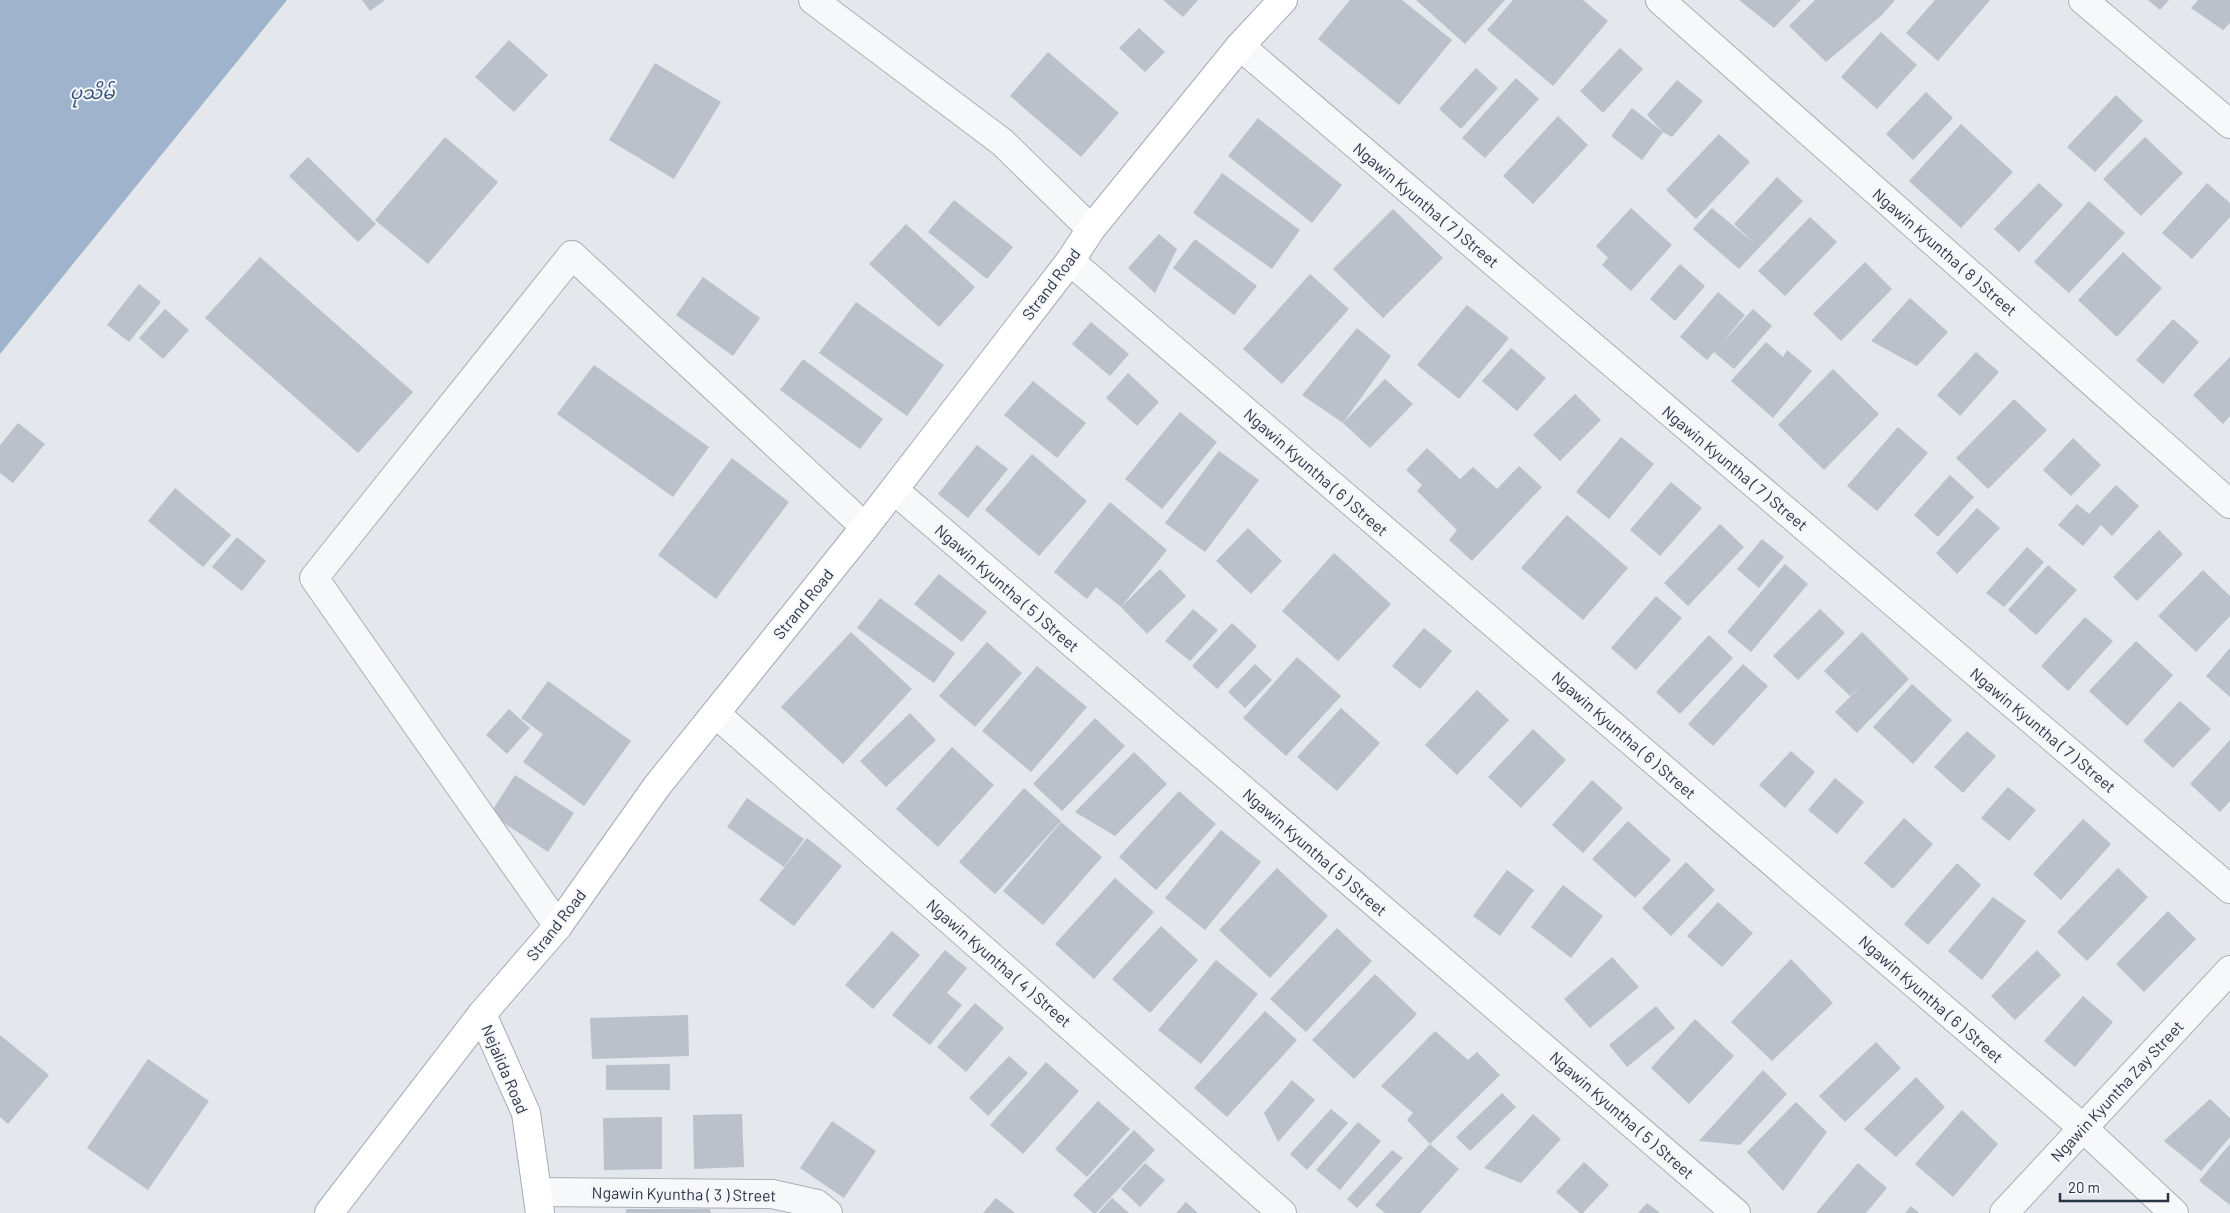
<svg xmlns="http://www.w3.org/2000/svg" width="2230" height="1213" font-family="Barlow,'Noto Sans Myanmar',sans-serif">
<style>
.water{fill:#9fb4cc}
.building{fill:#bbc0ca}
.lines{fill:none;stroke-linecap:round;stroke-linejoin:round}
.minor-casing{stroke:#a9aeb7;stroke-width:30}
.major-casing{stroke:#a3abb8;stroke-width:30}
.minor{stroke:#f7f8fa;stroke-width:28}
.major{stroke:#fff;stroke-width:28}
.labels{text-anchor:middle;stroke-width:4;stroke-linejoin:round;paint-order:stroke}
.street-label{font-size:16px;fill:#2b3445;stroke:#f4f6f9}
.water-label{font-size:18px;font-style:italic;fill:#34527a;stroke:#f4f6f9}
</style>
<rect width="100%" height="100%" fill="#e4e7ec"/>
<!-- water -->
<polygon class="water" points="0,0 287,0 0,354"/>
<!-- building -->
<g class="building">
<polygon points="362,0 385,0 370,11"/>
<polygon points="1163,0 1198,0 1183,17"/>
<polygon points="1350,0 1402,0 1452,40 1399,105 1318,39"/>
<polygon points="1416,0 1505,0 1465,44"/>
<polygon points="1513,0 1583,0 1608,21 1553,86 1487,30"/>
<polygon points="1739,0 1801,0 1774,28"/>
<polygon points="1815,0 1895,0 1882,15 1826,62 1789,26"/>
<polygon points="1935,0 1990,0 1938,61 1906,33"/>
<polygon points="2148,0 2169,0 2160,10"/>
<polygon points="2198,0 2230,0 2230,23 2223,30 2191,8"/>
<polygon points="1139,28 1165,52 1145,72 1119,48"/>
<polygon points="1881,32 1917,65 1877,109 1841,77"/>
<polygon points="509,40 548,75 514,112 475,77"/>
<polygon points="1620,48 1643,69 1603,113 1580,91"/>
<polygon points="1048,52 1119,113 1081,157 1010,96"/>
<polygon points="655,63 721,102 674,179 609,140"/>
<polygon points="1476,68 1498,88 1461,129 1439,109"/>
<polygon points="1516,78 1539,99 1485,158 1462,138"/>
<polygon points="1677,80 1703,101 1672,137 1663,132 1642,160 1611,136 1632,108 1663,132 1647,115"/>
<polygon points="1926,92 1953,118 1913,160 1886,134"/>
<polygon points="2116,95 2143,121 2095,172 2067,147"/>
<polygon points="1558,116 1588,145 1533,204 1503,176"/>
<polygon points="1258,118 1342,185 1312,223 1228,156"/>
<polygon points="1961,124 2013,172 1961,228 1909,181"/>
<polygon points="1719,134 1750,162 1696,219 1666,190"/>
<polygon points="445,137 498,182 428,264 375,220"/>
<polygon points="2145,137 2183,173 2141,216 2103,179"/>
<polygon points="308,157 376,224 358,242 289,176"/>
<polygon points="1222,173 1300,230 1272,269 1193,213"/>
<polygon points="1777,177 1803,201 1739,269 1693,229 1712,208 1754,243 1734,224"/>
<polygon points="2039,183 2063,205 2019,252 1994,229"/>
<polygon points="2207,183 2230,203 2230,217 2192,259 2162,233"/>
<polygon points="954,200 1013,247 987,279 928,232"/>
<polygon points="2089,201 2125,233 2069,293 2034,262"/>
<polygon points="1631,208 1672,245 1631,291 1602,265 1608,258 1596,246"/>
<polygon points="1393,209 1443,258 1383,318 1333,269"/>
<polygon points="1810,217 1837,242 1785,296 1758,271"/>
<polygon points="906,224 975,287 939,327 869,264"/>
<polygon points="1159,234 1177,249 1155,293 1128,268"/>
<polygon points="1195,239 1257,286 1234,315 1173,268"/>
<polygon points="2123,252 2162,288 2117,337 2078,300"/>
<polygon points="260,257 413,392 358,453 205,318"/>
<polygon points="1865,262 1892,289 1841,341 1813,314"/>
<polygon points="1680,264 1705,286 1675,321 1650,299"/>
<polygon points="1310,274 1349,309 1282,384 1243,349"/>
<polygon points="703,277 760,318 733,356 676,315"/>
<polygon points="139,284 161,302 129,342 107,325"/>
<polygon points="1718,292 1745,315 1722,343 1753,309 1772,326 1734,369 1714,352 1707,360 1680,337"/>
<polygon points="1910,298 1948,332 1917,366 1871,341"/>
<polygon points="856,302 944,365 907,416 819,353"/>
<polygon points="1467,305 1509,338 1459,399 1417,365"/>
<polygon points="165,309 189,330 163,359 139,338"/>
<polygon points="2173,319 2199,342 2163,384 2136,360"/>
<polygon points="1091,322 1129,354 1110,376 1072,344"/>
<polygon points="1357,328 1391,356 1343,423 1302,395"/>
<polygon points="1766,342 1783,357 1787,350 1812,371 1773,418 1731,381"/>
<polygon points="1511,348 1546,378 1517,411 1482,381"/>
<polygon points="1976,352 1999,372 1960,416 1937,395"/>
<polygon points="2230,357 2230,416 2223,424 2193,395"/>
<polygon points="803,359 883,419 860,449 780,390"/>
<polygon points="594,365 709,447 673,497 557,414"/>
<polygon points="1833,369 1879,414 1824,470 1778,425"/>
<polygon points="1128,373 1159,402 1137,426 1106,398"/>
<polygon points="1385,379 1413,404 1370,448 1343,423"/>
<polygon points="1033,381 1086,423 1057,458 1004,415"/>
<polygon points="1575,394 1601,420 1560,461 1533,435"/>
<polygon points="2014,399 2047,430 1988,489 1956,458"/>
<polygon points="1180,412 1217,442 1162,509 1125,479"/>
<polygon points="18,423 45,444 13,483 0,473 0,445"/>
<polygon points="1898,427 1928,453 1877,511 1847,486"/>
<polygon points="1621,437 1654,464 1609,519 1576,492"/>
<polygon points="2073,438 2101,465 2071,496 2043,470"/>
<polygon points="977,445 1008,469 968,518 938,494"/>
<polygon points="1427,448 1460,479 1473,467 1497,489 1519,466 1542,487 1472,561 1449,540 1457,530 1417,491 1422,485 1406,470"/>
<polygon points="1219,451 1259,480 1205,552 1165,523"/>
<polygon points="1032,454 1087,501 1039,556 985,510"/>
<polygon points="732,458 789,502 716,599 658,555"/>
<polygon points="1950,475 1974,497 1938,537 1914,515"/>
<polygon points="1671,482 1702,508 1660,556 1630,530"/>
<polygon points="2116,485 2139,506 2112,536 2101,525 2083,546 2058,525 2077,504 2089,514"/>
<polygon points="175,488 231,535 203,567 148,521"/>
<polygon points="1110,502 1167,550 1121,607 1096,587 1087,599 1054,572"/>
<polygon points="1977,508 2000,528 1957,574 1936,553"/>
<polygon points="1567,515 1628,568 1583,620 1521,568"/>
<polygon points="1720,524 1744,547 1688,606 1664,583"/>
<polygon points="1248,528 1282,561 1251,594 1216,561"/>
<polygon points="2159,530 2183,554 2137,601 2113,577"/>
<polygon points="237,537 266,561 242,591 212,567"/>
<polygon points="1762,539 1784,557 1759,588 1737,569"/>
<polygon points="2027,547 2044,562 2004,607 1986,593"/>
<polygon points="1334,553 1391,604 1338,661 1282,611"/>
<polygon points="1785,564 1808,584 1751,652 1727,632"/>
<polygon points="2048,565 2077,590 2036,635 2008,610"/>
<polygon points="1160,569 1186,596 1147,634 1121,607"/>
<polygon points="2203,570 2230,596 2230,616 2196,652 2158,616"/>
<polygon points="939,574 987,612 962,642 914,604"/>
<polygon points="1656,596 1682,618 1636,670 1611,648"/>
<polygon points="880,598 955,653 934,683 857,628"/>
<polygon points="1193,609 1218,630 1190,661 1165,641"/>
<polygon points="1820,609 1845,633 1798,680 1773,656"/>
<polygon points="2085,617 2113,641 2068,691 2041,666"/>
<polygon points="1232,623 1257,646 1217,689 1192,666"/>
<polygon points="1424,628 1452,651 1420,689 1392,666"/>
<polygon points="851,632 912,689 843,764 781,707"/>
<polygon points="1862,632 1909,679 1857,733 1835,712 1862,685 1850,696 1824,671"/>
<polygon points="1709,635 1733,658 1680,714 1656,692"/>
<polygon points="2136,641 2173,675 2127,726 2089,691"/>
<polygon points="987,642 1022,673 975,727 939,696"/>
<polygon points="2230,648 2230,697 2206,676"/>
<polygon points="1297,657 1341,696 1286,756 1243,718"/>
<polygon points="1255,664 1272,680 1245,708 1228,692"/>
<polygon points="1743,664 1768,686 1713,746 1688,724"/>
<polygon points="1037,666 1087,707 1031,772 982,731"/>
<polygon points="548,681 631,741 584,806 523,762 543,734 521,718"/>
<polygon points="1912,684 1952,720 1913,764 1873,727"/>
<polygon points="1477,690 1509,720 1457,775 1425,745"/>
<polygon points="2180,701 2211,729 2173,768 2143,741"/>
<polygon points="1341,708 1380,743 1337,791 1297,757"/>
<polygon points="509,709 530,728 507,754 486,735"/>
<polygon points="910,713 936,740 886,787 860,761"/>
<polygon points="1095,718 1125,746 1062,811 1033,784"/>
<polygon points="1533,729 1566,760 1521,808 1488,777"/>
<polygon points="1967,731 1996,756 1963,793 1934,767"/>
<polygon points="2230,740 2230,801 2220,812 2190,784"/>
<polygon points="952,747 994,785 938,847 896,809"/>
<polygon points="1791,751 1815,772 1785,808 1759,785"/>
<polygon points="1134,752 1167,784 1115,836 1075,812"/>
<polygon points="515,775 574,813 548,852 490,814"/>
<polygon points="1835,778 1864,802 1837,834 1808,810"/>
<polygon points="1592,780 1623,808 1583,853 1552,825"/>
<polygon points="2008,787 2036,810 2009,841 1981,818"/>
<polygon points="1024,788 1061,821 995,894 959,862"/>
<polygon points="1179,791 1216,824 1156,890 1119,857"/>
<polygon points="747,798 804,839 784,867 727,827"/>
<polygon points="1904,818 1933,844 1893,889 1864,863"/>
<polygon points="2083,819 2111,844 2061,900 2033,874"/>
<polygon points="1628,821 1671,860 1635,898 1592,859"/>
<polygon points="1061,822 1102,857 1043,925 1003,891"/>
<polygon points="1221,830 1261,862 1205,930 1165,898"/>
<polygon points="807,838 842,866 794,926 759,900"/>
<polygon points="1686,862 1715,890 1671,936 1642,908"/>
<polygon points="1957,863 1981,885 1928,945 1904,924"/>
<polygon points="1277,868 1328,916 1270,978 1219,930"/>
<polygon points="2118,868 2148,897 2087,961 2057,932"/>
<polygon points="1507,870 1534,890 1500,936 1473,916"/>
<polygon points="1115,878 1154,912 1094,979 1055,944"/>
<polygon points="1563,885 1603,916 1571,958 1531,927"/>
<polygon points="1993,897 2026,921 1982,980 1948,951"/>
<polygon points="1718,902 1753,933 1722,967 1687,936"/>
<polygon points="2168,911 2196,939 2144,992 2116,964"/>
<polygon points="1161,926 1198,960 1150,1013 1112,979"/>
<polygon points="1337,928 1372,961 1306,1032 1270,999"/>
<polygon points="892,931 920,955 873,1009 845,985"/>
<polygon points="945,950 967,968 947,993 962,1005 930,1045 892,1015"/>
<polygon points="2037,950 2061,975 2015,1020 1991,996"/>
<polygon points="1612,957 1639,987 1590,1028 1564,999"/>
<polygon points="1791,959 1833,1003 1772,1061 1731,1022"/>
<polygon points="1216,960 1258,994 1201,1064 1158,1030"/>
<polygon points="1375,974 1417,1014 1354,1079 1312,1040"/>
<polygon points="2083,996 2113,1022 2075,1067 2044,1041"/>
<polygon points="975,1003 1004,1028 966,1072 937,1047"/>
<polygon points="1656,1006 1675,1028 1627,1067 1609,1045"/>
<polygon points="1265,1011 1297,1040 1227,1117 1194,1088"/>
<polygon points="688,1015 689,1056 592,1059 590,1018"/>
<polygon points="1695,1019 1734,1056 1689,1104 1651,1068"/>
<polygon points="1435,1031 1468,1060 1477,1052 1500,1075 1430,1144 1407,1120 1413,1113 1381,1086"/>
<polygon points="0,1035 49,1075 8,1124 0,1117"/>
<polygon points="1876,1042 1901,1068 1845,1122 1819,1096"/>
<polygon points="1009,1056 1028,1073 988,1116 969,1098"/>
<polygon points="148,1059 209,1101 148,1190 87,1148"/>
<polygon points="1046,1062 1079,1091 1023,1154 990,1125"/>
<polygon points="670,1064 670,1090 606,1090 606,1065"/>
<polygon points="1763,1070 1787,1094 1740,1145 1699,1141"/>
<polygon points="1916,1077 1945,1107 1896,1157 1864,1129"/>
<polygon points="1292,1080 1315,1100 1278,1142 1264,1113"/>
<polygon points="1502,1093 1516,1107 1470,1151 1456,1137"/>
<polygon points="2210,1099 2230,1118 2230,1137 2201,1171 2164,1141"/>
<polygon points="1098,1101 1130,1129 1087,1177 1055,1149"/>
<polygon points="1796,1102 1827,1132 1783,1191 1747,1152"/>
<polygon points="1331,1109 1348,1123 1307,1170 1290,1154"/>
<polygon points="1962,1110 1998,1144 1953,1197 1915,1164"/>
<polygon points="742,1114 744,1167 694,1169 693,1115"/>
<polygon points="1533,1114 1561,1139 1521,1183 1484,1168"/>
<polygon points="662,1117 662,1169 604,1170 603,1118"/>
<polygon points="832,1121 876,1151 844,1198 800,1168"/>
<polygon points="1358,1122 1381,1141 1340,1190 1316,1170"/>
<polygon points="1134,1130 1155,1150 1096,1213 1093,1213 1073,1195"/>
<polygon points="1430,1144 1459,1169 1420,1213 1385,1213 1375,1205"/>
<polygon points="2230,1144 2230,1205 2199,1181"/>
<polygon points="1392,1150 1403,1158 1357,1208 1347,1199"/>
<polygon points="1584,1162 1609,1185 1583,1213 1580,1213 1556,1192"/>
<polygon points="1145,1163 1165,1180 1140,1207 1121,1189"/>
<polygon points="1858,1163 1887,1188 1866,1213 1816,1213"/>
<polygon points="996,1198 1015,1213 983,1213"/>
<polygon points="1112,1198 1129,1213 1098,1213"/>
<polygon points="1186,1202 1198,1213 1176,1213"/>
<polygon points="1647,1203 1660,1213 1638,1213"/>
<polygon points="1911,1206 1919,1213 1905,1213"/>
<polygon points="626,1209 710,1209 711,1213 626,1213"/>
</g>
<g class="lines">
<!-- minor casing -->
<g class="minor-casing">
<g id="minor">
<polyline points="813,0 1002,142 1091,229"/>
<polyline points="1660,0 2230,504"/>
<polyline points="2083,0 2230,124"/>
<polyline points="1240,46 2230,889"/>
<polyline points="1070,261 2083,1128 2174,1213"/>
<polyline points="894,490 1736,1213"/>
<polyline points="716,714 1282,1213"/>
<polyline points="558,926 314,578 572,255 865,527"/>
<polyline points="537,1192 772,1194 817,1204 828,1213"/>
<polyline points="2004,1213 2230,970"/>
</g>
</g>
<!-- major casing -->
<g class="major-casing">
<g id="major">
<polyline points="482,1014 526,1113 540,1213"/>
<polyline points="329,1213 482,1014 558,926 657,786 865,527 1070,261 1091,229 1240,46 1283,0"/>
</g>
</g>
<!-- minor -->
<use href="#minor" class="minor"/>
<!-- major -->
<use href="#major" class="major"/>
</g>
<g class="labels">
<!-- street labels -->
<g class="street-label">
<text transform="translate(1426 205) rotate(40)" y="6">Ngawin Kyuntha ( 7 ) Street</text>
<text transform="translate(1945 252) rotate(41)" y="6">Ngawin Kyuntha ( 8 ) Street</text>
<text transform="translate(1051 284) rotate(-53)" y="6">Strand Road</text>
<text transform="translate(1735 468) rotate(40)" y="6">Ngawin Kyuntha ( 7 ) Street</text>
<text transform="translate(1316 472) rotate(41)" y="6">Ngawin Kyuntha ( 6 ) Street</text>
<text transform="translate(1007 588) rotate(41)" y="6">Ngawin Kyuntha ( 5 ) Street</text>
<text transform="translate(803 604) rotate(-51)" y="6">Strand Road</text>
<text transform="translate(2043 730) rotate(40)" y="6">Ngawin Kyuntha ( 7 ) Street</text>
<text transform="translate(1624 735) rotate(41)" y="6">Ngawin Kyuntha ( 6 ) Street</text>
<text transform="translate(1315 852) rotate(41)" y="6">Ngawin Kyuntha ( 5 ) Street</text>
<text transform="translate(556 925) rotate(-52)" y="6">Strand Road</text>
<text transform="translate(999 963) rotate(41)" y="6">Ngawin Kyuntha ( 4 ) Street</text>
<text transform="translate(1931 999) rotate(41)" y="6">Ngawin Kyuntha ( 6 ) Street</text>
<text transform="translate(505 1069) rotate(67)" y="6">Nejalida Road</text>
<text transform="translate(2117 1091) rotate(-47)" y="6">Ngawin Kyuntha Zay Street</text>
<text transform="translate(1622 1115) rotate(41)" y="6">Ngawin Kyuntha ( 5 ) Street</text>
<text transform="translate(684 1194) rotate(1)" y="6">Ngawin Kyuntha ( 3 ) Street</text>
</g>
<!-- water labels -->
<g class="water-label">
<text x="92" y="99">ပုသိမ်</text>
</g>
</g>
<!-- scale -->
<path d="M2060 1193v8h108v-8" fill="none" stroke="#2b3445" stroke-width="2.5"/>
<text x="2068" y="1193" font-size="15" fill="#2b3445" stroke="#f4f6f9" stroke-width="4" paint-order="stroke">20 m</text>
</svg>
